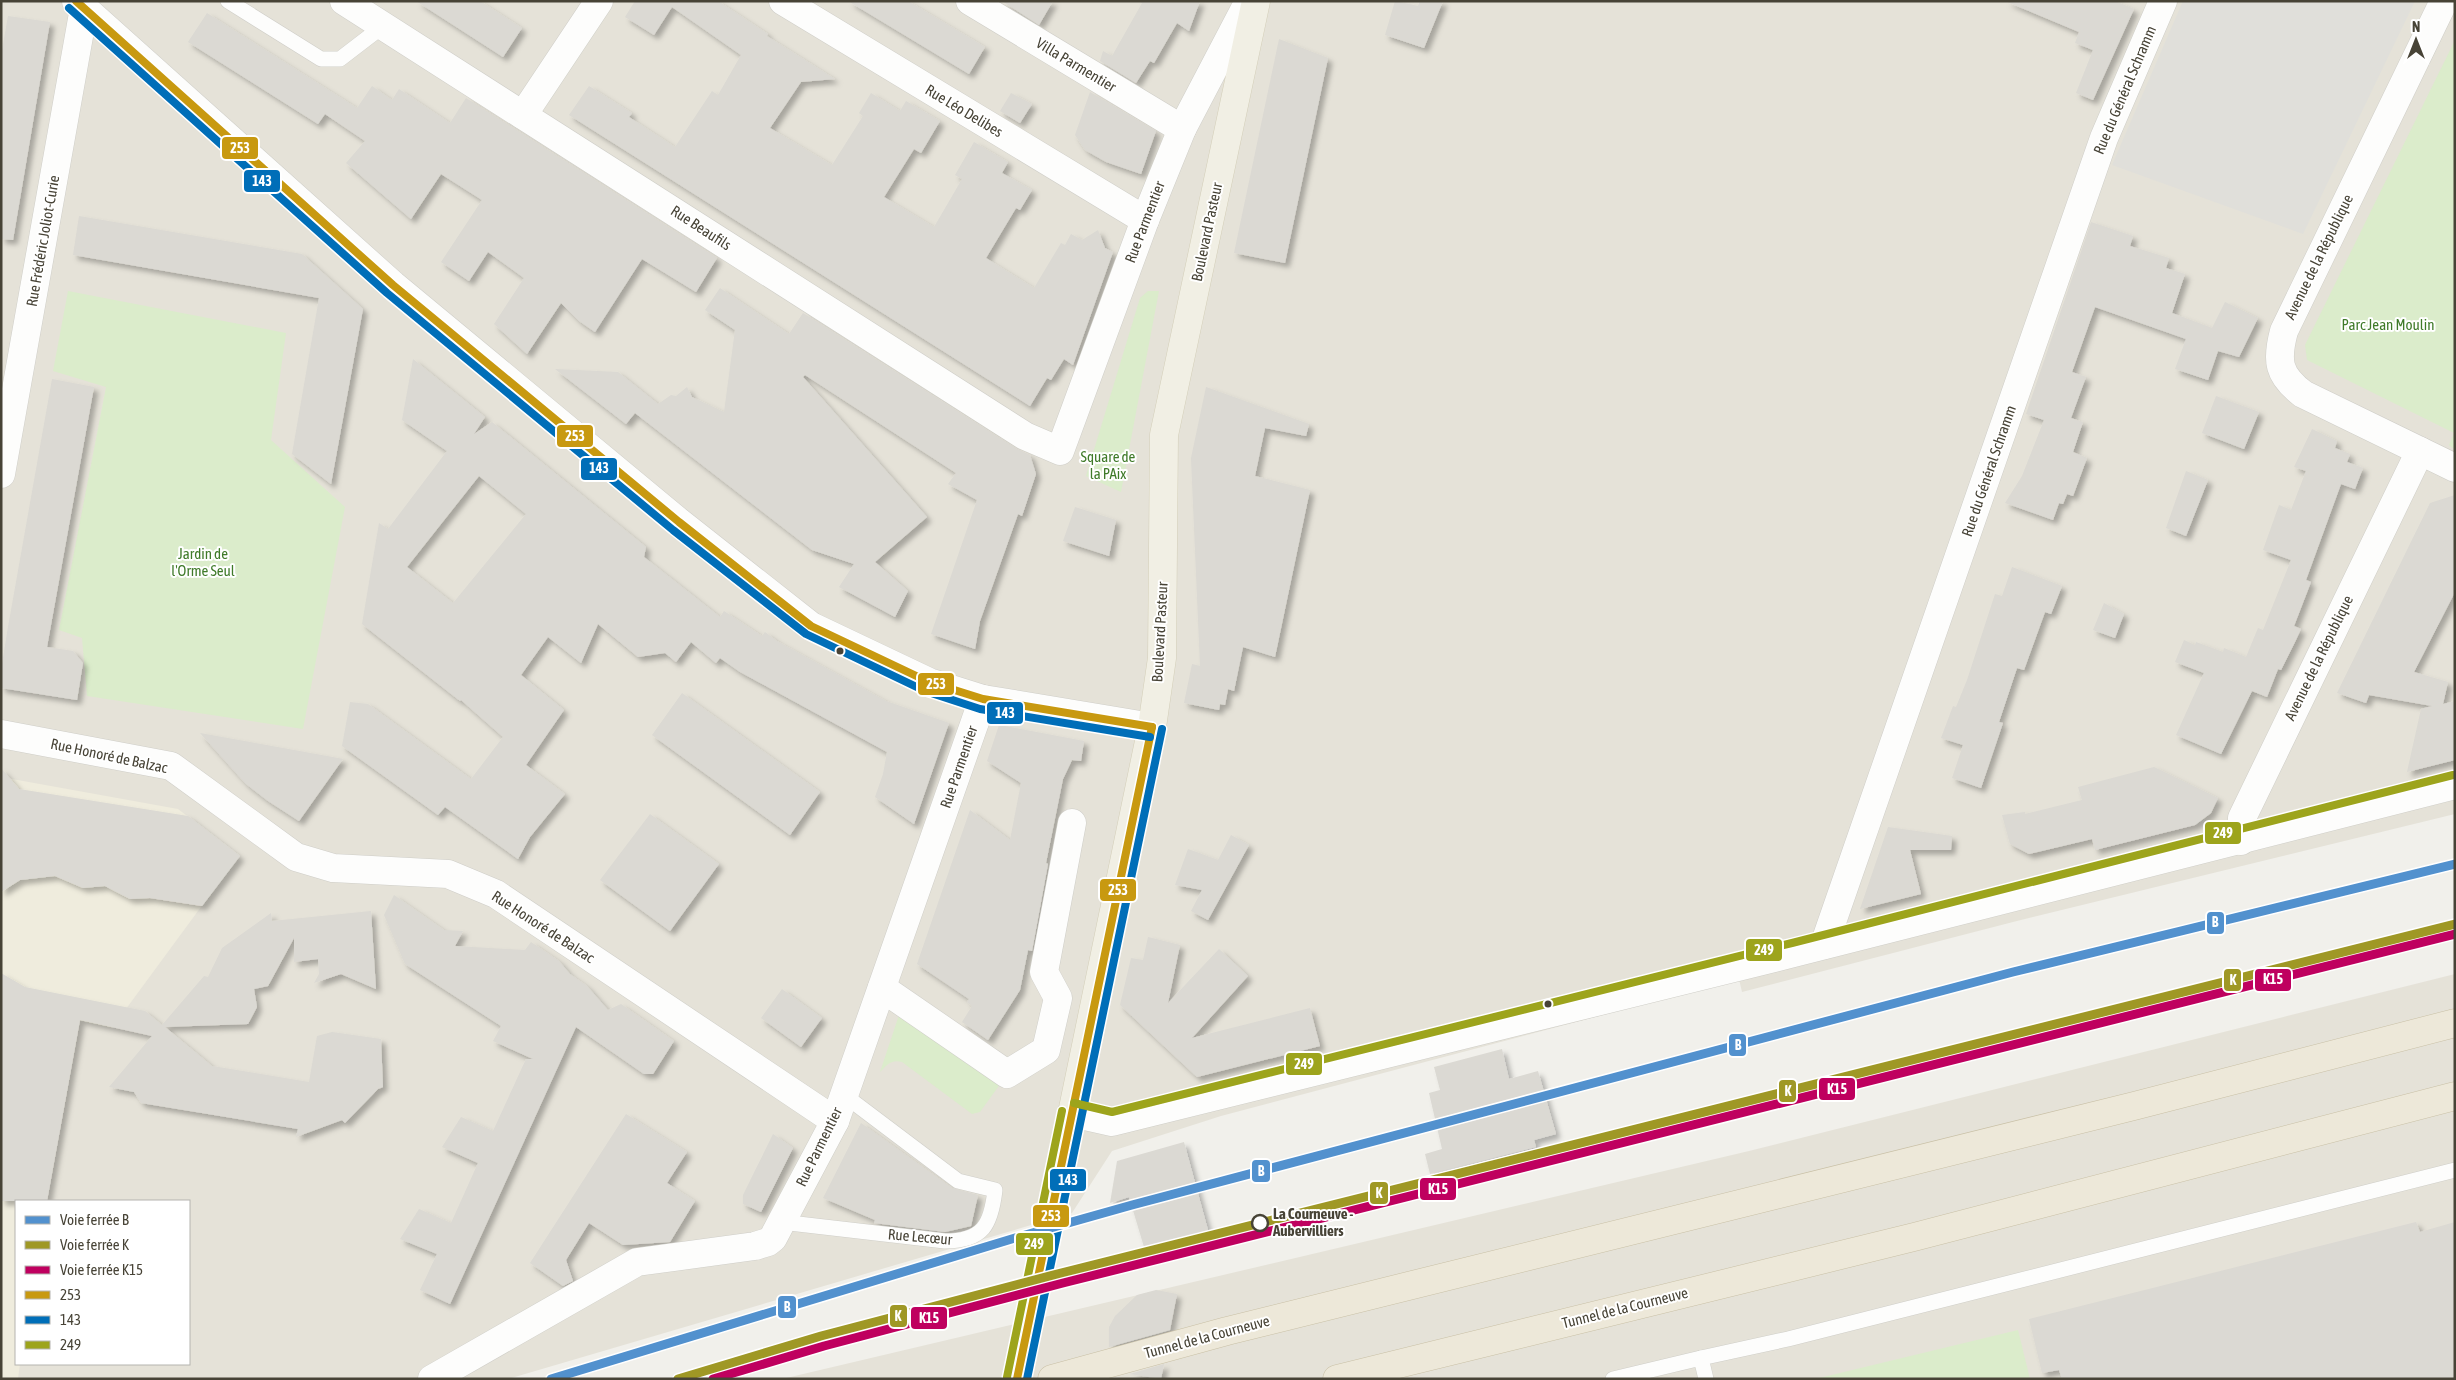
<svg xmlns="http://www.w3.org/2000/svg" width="2456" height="1380" font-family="'Asap Condensed',sans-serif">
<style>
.residential{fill:#e5e2d8;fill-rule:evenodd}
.education{fill:#efecdd}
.green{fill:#dbeccb}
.parking{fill:#e0dfda}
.building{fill:#dbd9d3;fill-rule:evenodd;filter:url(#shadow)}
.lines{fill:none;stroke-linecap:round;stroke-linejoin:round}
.service-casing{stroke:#cfcec8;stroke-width:16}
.minor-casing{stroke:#cfcec8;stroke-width:29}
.primary-casing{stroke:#d3ceb8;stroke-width:29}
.motorway-casing{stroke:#c9c0a6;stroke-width:29}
.service{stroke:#fdfdfc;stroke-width:15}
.minor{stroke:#fdfdfc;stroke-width:28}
.primary{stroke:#f1efe4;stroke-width:28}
.motorway{stroke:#ede8d9;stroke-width:28}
.bus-1-casing{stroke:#fff;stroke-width:11}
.bus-2-casing{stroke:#fff;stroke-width:11}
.bus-3-casing{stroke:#fff;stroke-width:11}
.bus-1{stroke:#c89910;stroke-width:8}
.bus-2{stroke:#006eb8;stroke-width:8}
.bus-3{stroke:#9da41c;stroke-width:8}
.rail-1-casing{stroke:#fff;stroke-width:12}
.rail-2-casing{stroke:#fff;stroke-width:12}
.rail-3-casing{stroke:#fff;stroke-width:12}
.rail-1{stroke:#5291ce;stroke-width:9}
.rail-2{stroke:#9f9825;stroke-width:9}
.rail-3{stroke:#bf005f;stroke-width:9}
.bus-dot{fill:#474336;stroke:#fff;stroke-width:2}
.stop-dot{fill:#fff;stroke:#474336;stroke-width:2.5}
.labels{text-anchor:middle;stroke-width:4;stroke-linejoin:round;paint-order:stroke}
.street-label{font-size:15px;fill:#474336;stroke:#fff}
.park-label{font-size:15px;fill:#3f7a29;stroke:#fff}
.stop-label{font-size:15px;font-weight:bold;fill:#474336;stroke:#fff;text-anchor:start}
.line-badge{stroke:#fff;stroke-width:2}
.badge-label{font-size:14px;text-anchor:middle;font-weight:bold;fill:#fff}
</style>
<defs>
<filter id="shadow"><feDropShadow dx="4.5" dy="4.5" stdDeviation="2.5" flood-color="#0004"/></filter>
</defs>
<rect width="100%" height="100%" fill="#f1f0eb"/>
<!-- residential -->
<g class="residential">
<path d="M1,1h2454v813l-442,108 -271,70 -3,-13 -518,137 -109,35 -40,62 -564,166h-507zM16,1201h173v163h-173z"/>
<polygon points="2455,974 2455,1379 782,1379 1749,1151"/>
</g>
<!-- education -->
<polygon class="education" points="1,777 178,809 236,853 237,858 112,1028 80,1021 47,1201 16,1201 16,1364 20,1364 18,1379 1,1379"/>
<!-- green -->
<g class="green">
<polygon points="2455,40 2455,450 2449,445 2454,433 2307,360 2305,345"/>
<polygon points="68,291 286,333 271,440 345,507 303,729 87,696 82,638 59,630 106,387 53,371"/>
<polygon points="1148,291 1159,291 1121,492 1086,476 1140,298"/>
<path d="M900,1012l101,71 -21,29 -8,2 -70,-52c-11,-3 -15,3 -22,10z"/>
<polygon points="2018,1330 2030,1379 1815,1379"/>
</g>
<!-- parking -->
<polygon class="parking" points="2183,1 2415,1 2303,234 2112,165"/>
<!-- building -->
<g class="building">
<polygon points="416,1 480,1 522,28 503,57"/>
<polygon points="635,1 718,1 768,34 767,36 835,79 801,82 770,128 832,165 863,116 859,113 871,93 900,111 906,101 940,121 921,153 914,149 884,197 934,227 962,179 955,175 974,142 1008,162 1002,173 1032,190 1020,210 1016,208 986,258 1034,288 1061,243 1065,245 1071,234 1082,240 1098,230 1105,248 1113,252 1073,365 1064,359 1051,380 1047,378 1030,406 569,115 589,86 632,113 629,117 675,147 712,91 718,95 741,55 672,7 654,35 625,17"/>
<polygon points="848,1 908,1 985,47 969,74"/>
<polygon points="1002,1 1053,1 1039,25"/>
<polygon points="1138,1 1200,1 1189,31 1177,23 1154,63 1150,61 1136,83 1100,61 1103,51 1112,56 1142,3"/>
<polygon points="1395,1 1418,6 1420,1 1443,1 1424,48 1385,35"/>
<polygon points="2005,1 2115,1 2134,9 2093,100 2076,93 2093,50 2075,43 2079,32"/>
<polygon points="207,13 357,108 372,86 392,100 399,89 450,123 466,98 717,258 696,292 642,259 595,332 579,321 561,303 527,354 494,324 524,278 488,252 469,281 441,262 482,200 441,174 411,219 346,163 365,141 325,114 318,124 188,42"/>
<polygon points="8,16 50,22 13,240 1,239 1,56"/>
<polygon points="1279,39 1328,58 1285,263 1234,253"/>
<polygon points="1090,92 1156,131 1141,174 1106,162 1085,150 1075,135"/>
<polygon points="1011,93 1032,104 1020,123 1000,111"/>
<polygon points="79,216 302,254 363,309 331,484 292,454 319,298 73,255"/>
<polygon points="2091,222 2133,236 2130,246 2169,258 2166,268 2185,274 2172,313 2212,328 2225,302 2258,318 2239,357 2218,351 2208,380 2175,369 2186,339 2095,307 2072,372 2086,377 2071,418 2083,422 2073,452 2087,458 2073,496 2067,494 2063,504 2059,503 2053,520 2005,503 2022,476 2044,420 2026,414"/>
<polygon points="720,288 789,334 803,313 1017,449 1030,455 1036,474 1022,516 1018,514 980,621 975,649 931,634 977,500 948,484 956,473 805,375 803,377 927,517 875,562 908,591 895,617 839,587 854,564 812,550 635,413 626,424 555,369 618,372 658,404 671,395 676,396 687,387 692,397 724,412 735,330 705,310"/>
<path d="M413,359l72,58 -11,17 18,-12 154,125 -2,10 76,60 4,-6 38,25 3,-4 12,9 109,60 63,22 -35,101 -39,-27 8,-23 4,-22 -147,-80 -20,-14 -4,5 -25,-21 -15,20 -11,-9 -27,4 -40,-33 -17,39 -33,-26 -27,38 43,35 -38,55 39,29 -35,43 -12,22 -73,-52 -7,8 -96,-69 8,-44 18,2 103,75 32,-42 -42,-37 -1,1 -98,-77 17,-101 9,6 59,-78 -45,-31zM479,476l47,38 -73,89 -46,-36z"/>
<polygon points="52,379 94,387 47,647 73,651 83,663 77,700 1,688 1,670 8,627"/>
<polygon points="1206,387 1309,424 1306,436 1265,428 1255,476 1310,490 1275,657 1243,647 1234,691 1228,689 1225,705 1220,704 1219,710 1184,703 1192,664 1200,666 1191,458"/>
<polygon points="2216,396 2259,412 2244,449 2202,433"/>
<polygon points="2312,429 2337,441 2335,448 2350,454 2347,462 2363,468 2355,489 2341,484 2306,580 2311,582 2294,626 2301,629 2295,642 2281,670 2278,669 2267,697 2252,691 2221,754 2176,735 2204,673 2175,662 2184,640 2195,645 2196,642 2223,652 2224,648 2246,657 2258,628 2263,630 2291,560 2263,550 2279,505 2291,510 2306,471 2294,467"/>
<polygon points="2186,471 2208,480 2186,536 2166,528"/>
<polygon points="2455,495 2455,592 2414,672 2448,682 2443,704 2455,701 2455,760 2407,772 2421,709 2432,706 2369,695 2366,703 2337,693 2430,503"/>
<polygon points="1075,507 1116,520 1109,556 1063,541"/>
<polygon points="2012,567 2062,586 2051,614 2045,612 2024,670 2017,668 1999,722 2003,723 1981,788 1952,778 1963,745 1941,738 1953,706 1956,707 1967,680 1995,594 2002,596"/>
<polygon points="2104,603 2124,614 2115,638 2093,630"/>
<polygon points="682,693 820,792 790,835 652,735"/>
<polygon points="999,725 1084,741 1081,761 1072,760 1063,779 1046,863 1048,864 1032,951 1028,950 1020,990 988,1040 962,1022 972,1006 967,1002 969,999 917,964 970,810 1010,840 1021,783 987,761"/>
<polygon points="200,733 327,756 343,759 299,821 268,801 246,784"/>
<polygon points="2154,767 2218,798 2211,813 2195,825 2095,850 2092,839 2029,854 2010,844 2002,815 2025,812 2025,814 2082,800 2078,787"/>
<polygon points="1,768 19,789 188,816 240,856 202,906 150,898 130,899 105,886 83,888 55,876 20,880 1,892"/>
<polygon points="650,814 719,864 670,931 600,880"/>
<polygon points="1888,827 1952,836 1951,850 1910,850 1921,894 1860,909"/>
<polygon points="1231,835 1249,845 1208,920 1191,911 1202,890 1175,885 1188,849 1218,860"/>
<polygon points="394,895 444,930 463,931 455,946 525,950 531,942 559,961 570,974 587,986 608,1010 621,1004 674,1041 653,1074 644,1074 576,1027 450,1304 420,1290 437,1254 400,1239 419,1209 451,1223 478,1163 442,1147 461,1117 493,1131 526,1059 533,1059 493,1041 501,1026 405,964 384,915"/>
<polygon points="371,911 376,989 341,974 314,983 319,974 318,959 294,962 294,938 268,986 254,989 257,1007 248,1024 165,1027 212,1066 309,1082 317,1036 332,1032 381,1039 383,1087 378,1089 345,1123 342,1120 296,1137 298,1129 141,1103 134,1092 109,1087 152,1036 80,1020 47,1201 1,1201 1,973 25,987 145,1011 162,1025 204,976 208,977 222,948 271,913 272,921"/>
<polygon points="1148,937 1180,945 1168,1003 1219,949 1248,976 1192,1038 1310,1008 1320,1046 1197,1077 1120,1005 1131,958 1143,960"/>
<polygon points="782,989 822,1018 801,1047 761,1018"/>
<polygon points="1502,1049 1509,1079 1538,1071 1556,1134 1534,1140 1536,1147 1430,1174 1425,1154 1442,1149 1429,1093 1440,1090 1434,1067"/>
<polygon points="626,1114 687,1152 667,1183 695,1201 670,1242 623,1245 589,1223 566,1260 573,1281 563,1286 530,1263"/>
<polygon points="861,1123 952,1188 978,1195 971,1226 945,1232 874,1223 875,1220 823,1198"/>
<polygon points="773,1134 793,1148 761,1212 743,1204 743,1195"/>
<polygon points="1184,1142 1208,1230 1144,1247 1129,1197 1110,1203 1117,1161"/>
<polygon points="2416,1222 2420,1232 2455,1222 2455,1379 2062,1379 2059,1370 2042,1373 2029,1319"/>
<polygon points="1156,1290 1177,1294 1170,1330 1109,1347 1109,1327 1115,1316 1137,1295"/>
<polygon points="1164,1364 1161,1379 1130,1374"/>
</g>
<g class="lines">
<!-- service casing -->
<g class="service-casing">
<g id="service">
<polyline points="228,1 321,59 340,59 383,26"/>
<path d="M781,1222l164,19c38,0 46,-16 50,-51l-37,-9 -114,-86"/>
<polyline points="1701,1358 1788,1339 2455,1170"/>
<polyline points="1613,1379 1701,1358 1706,1379"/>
</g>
</g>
<!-- minor casing -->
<g class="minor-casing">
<g id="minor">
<polyline points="76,1 393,285 679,522 811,626 929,682 983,699 1152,727"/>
<polyline points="344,1 1025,436 1060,451 1145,220 1182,129 1249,1"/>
<polyline points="783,1 1145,220"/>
<polyline points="970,1 1182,129"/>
<path d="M2444,1l-160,330c-8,30 -6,44 19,63l152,74"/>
<polyline points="523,115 599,1"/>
<polyline points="1,474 84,8"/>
<polyline points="1,734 171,766 296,857 333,868 448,874 496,894 835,1121"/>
<polyline points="2241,841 2242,818 2420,451"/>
<polyline points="1824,945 2104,138 2163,1"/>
<polyline points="882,988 1007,1074 1046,1050 1058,998 1044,972 1072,823"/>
<polyline points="1072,1113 1112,1122 1794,953 2455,785"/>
<polyline points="432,1379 637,1262 755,1246 768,1242 773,1238 835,1121 983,699"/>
</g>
</g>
<!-- primary casing -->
<g class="primary-casing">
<polyline id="primary" points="1017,1379 1152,727 1162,658 1164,435 1256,1"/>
</g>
<!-- motorway casing -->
<g class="motorway-casing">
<g id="motorway">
<polyline points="1052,1379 1227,1331 2134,1106 2455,1023"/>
<polyline points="1337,1379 1914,1237 2455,1096"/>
</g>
</g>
<!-- service -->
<use href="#service" class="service"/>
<!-- minor -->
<use href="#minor" class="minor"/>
<!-- primary -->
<use href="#primary" class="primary"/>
<!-- motorway -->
<use href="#motorway" class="motorway"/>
<!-- bus-1 casing -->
<g class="bus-1-casing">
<g id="bus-1">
<polyline points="76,1 393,285 679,522 811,626 929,682 983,699 1152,727"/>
<polyline points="1017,1379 1152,727"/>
</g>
</g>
<!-- bus-2 casing -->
<g class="bus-2-casing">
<g id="bus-2">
<polyline points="69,8 387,293 673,530 806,634 925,691 980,709 1150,737"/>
<polyline points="1027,1379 1162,729"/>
</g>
</g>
<!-- bus-3 casing -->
<g class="bus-3-casing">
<g id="bus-3">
<polyline points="1074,1103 1112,1112 1792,943 2453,775"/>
<polyline points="1007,1377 1062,1111"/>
</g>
</g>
<!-- bus-1 -->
<use href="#bus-1" class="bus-1"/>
<!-- bus-2 -->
<use href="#bus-2" class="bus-2"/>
<!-- bus-3 -->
<use href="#bus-3" class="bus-3"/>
<!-- rail-1 casing -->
<g class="rail-1-casing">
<polyline id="rail-1" points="551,1379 1015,1238 1132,1205 2013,972 2455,864"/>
</g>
<!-- rail-2 casing -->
<g class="rail-2-casing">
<polyline id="rail-2" points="678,1379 821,1336 1061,1273 2455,924"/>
</g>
<!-- rail-3 casing -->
<g class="rail-3-casing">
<polyline id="rail-3" points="713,1379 824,1346 1063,1283 2455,934"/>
</g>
<!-- rail-1 -->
<use href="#rail-1" class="rail-1"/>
<!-- rail-2 -->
<use href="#rail-2" class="rail-2"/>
<!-- rail-3 -->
<use href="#rail-3" class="rail-3"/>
</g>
<!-- markers -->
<g class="bus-dot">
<circle cx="840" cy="651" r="4.5"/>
<circle cx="1548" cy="1004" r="4.5"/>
</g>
<circle class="stop-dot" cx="1260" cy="1223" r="8"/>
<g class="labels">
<!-- street labels -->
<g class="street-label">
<text transform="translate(1076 65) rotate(31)" y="5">Villa Parmentier</text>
<text transform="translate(2125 90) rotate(-67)" y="5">Rue du Général Schramm</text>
<text transform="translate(964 111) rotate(31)" y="5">Rue Léo Delibes</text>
<text transform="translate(1145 222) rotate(-69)" y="5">Rue Parmentier</text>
<text transform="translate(701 228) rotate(33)" y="5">Rue Beaufils</text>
<text transform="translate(1207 232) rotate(-78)" y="5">Boulevard Pasteur</text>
<text transform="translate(43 241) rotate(-80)" y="5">Rue Frédéric Joliot-Curie</text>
<text transform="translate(2319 257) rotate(-64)" y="5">Avenue de la République</text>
<text transform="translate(1989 471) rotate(-71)" y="5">Rue du Général Schramm</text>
<text transform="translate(1160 632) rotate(-87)" y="5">Boulevard Pasteur</text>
<text transform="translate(2319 658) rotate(-64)" y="5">Avenue de la République</text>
<text transform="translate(109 756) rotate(12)" y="5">Rue Honoré de Balzac</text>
<text transform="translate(959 767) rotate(-71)" y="5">Rue Parmentier</text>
<text transform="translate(543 927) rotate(33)" y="5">Rue Honoré de Balzac</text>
<text transform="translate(819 1147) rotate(-64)" y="5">Rue Parmentier</text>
<text transform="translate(920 1237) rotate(5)" y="5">Rue Lecœur</text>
<text transform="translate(1625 1308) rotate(-14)" y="5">Tunnel de la Courneuve</text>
<text transform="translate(1207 1337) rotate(-15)" y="5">Tunnel de la Courneuve</text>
</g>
<!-- park labels -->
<g class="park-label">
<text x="2388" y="330">Parc Jean Moulin</text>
<text x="1108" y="462">Square de<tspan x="1108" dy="17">la PAix</tspan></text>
<text x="203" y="559">Jardin de<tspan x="203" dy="17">l'Orme Seul</tspan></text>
</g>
<!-- stop labels -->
<g class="stop-label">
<text x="1273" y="1219">La Courneuve -<tspan x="1273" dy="17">Aubervilliers</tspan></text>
</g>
</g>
<g class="line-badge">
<rect x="221" y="136" width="38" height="24" rx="5" fill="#c89910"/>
<rect x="243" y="169" width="38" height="24" rx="5" fill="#006eb8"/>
<rect x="556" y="424" width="38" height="24" rx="5" fill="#c89910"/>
<rect x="580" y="457" width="38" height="24" rx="5" fill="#006eb8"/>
<rect x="917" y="672" width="38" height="24" rx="5" fill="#c89910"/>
<rect x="986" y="701" width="38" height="24" rx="5" fill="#006eb8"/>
<rect x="2204" y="821" width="38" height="24" rx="5" fill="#9da41c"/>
<rect x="1099" y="878" width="38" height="24" rx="5" fill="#c89910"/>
<rect x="2206" y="911" width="19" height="24" rx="5" fill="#5291ce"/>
<rect x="1745" y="938" width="38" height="24" rx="5" fill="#9da41c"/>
<rect x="2254" y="968" width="38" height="24" rx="5" fill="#bf005f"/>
<rect x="2223" y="968" width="19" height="24" rx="5" fill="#9f9825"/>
<rect x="1728" y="1033" width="19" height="24" rx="5" fill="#5291ce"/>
<rect x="1285" y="1052" width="38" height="24" rx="5" fill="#9da41c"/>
<rect x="1818" y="1077" width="38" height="24" rx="5" fill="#bf005f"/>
<rect x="1778" y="1079" width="19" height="24" rx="5" fill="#9f9825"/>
<rect x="1251" y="1159" width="20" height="24" rx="5" fill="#5291ce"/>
<rect x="1049" y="1168" width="38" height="24" rx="5" fill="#006eb8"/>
<rect x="1419" y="1177" width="38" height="24" rx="5" fill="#bf005f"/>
<rect x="1369" y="1181" width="20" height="24" rx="5" fill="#9f9825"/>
<rect x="1032" y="1204" width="38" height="24" rx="5" fill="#c89910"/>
<rect x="1015" y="1232" width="39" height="24" rx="5" fill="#9da41c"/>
<rect x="777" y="1295" width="20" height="24" rx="5" fill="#5291ce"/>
<rect x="889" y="1304" width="19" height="24" rx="5" fill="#9f9825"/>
<rect x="910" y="1306" width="38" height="24" rx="5" fill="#bf005f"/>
</g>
<g class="badge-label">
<text x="240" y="153">253</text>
<text x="262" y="186">143</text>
<text x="575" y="441">253</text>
<text x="599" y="473">143</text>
<text x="936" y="689">253</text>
<text x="1005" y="718">143</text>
<text x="2223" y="838">249</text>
<text x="1118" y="895">253</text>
<text x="2215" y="927">B</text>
<text x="1764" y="955">249</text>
<text x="2273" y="984">K15</text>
<text x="2233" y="985">K</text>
<text x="1738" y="1050">B</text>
<text x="1304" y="1069">249</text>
<text x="1837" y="1094">K15</text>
<text x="1788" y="1096">K</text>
<text x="1261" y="1176">B</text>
<text x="1068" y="1185">143</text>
<text x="1438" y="1194">K15</text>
<text x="1379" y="1198">K</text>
<text x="1051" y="1221">253</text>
<text x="1034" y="1249">249</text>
<text x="787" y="1312">B</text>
<text x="898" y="1321">K</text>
<text x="929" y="1323">K15</text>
</g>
<!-- border -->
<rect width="2456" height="1380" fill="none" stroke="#474336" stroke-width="5"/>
<!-- legend -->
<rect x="15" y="1200" width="175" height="165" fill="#ffffff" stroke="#b5b4af"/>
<rect x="25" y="1216" width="25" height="8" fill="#5291ce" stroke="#b5b4af"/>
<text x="60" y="1225" font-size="15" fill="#474336">Voie ferrée B</text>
<rect x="25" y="1241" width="25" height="8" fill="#9f9825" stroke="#b5b4af"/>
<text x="60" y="1250" font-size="15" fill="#474336">Voie ferrée K</text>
<rect x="25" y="1266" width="25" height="8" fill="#bf005f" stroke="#b5b4af"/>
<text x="60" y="1275" font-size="15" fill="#474336">Voie ferrée K15</text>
<rect x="25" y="1291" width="25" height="8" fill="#c89910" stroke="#b5b4af"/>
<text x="60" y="1300" font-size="15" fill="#474336">253</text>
<rect x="25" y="1316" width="25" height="8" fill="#006eb8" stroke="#b5b4af"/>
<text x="60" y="1325" font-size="15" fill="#474336">143</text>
<rect x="25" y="1341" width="25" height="8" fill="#9da41c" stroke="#b5b4af"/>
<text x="60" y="1350" font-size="15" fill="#474336">249</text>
<!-- north arrow -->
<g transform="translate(2416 40)" stroke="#ffffff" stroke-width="4" paint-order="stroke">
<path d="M0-4L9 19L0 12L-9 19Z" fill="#474336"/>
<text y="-8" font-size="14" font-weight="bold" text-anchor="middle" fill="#474336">N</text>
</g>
</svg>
